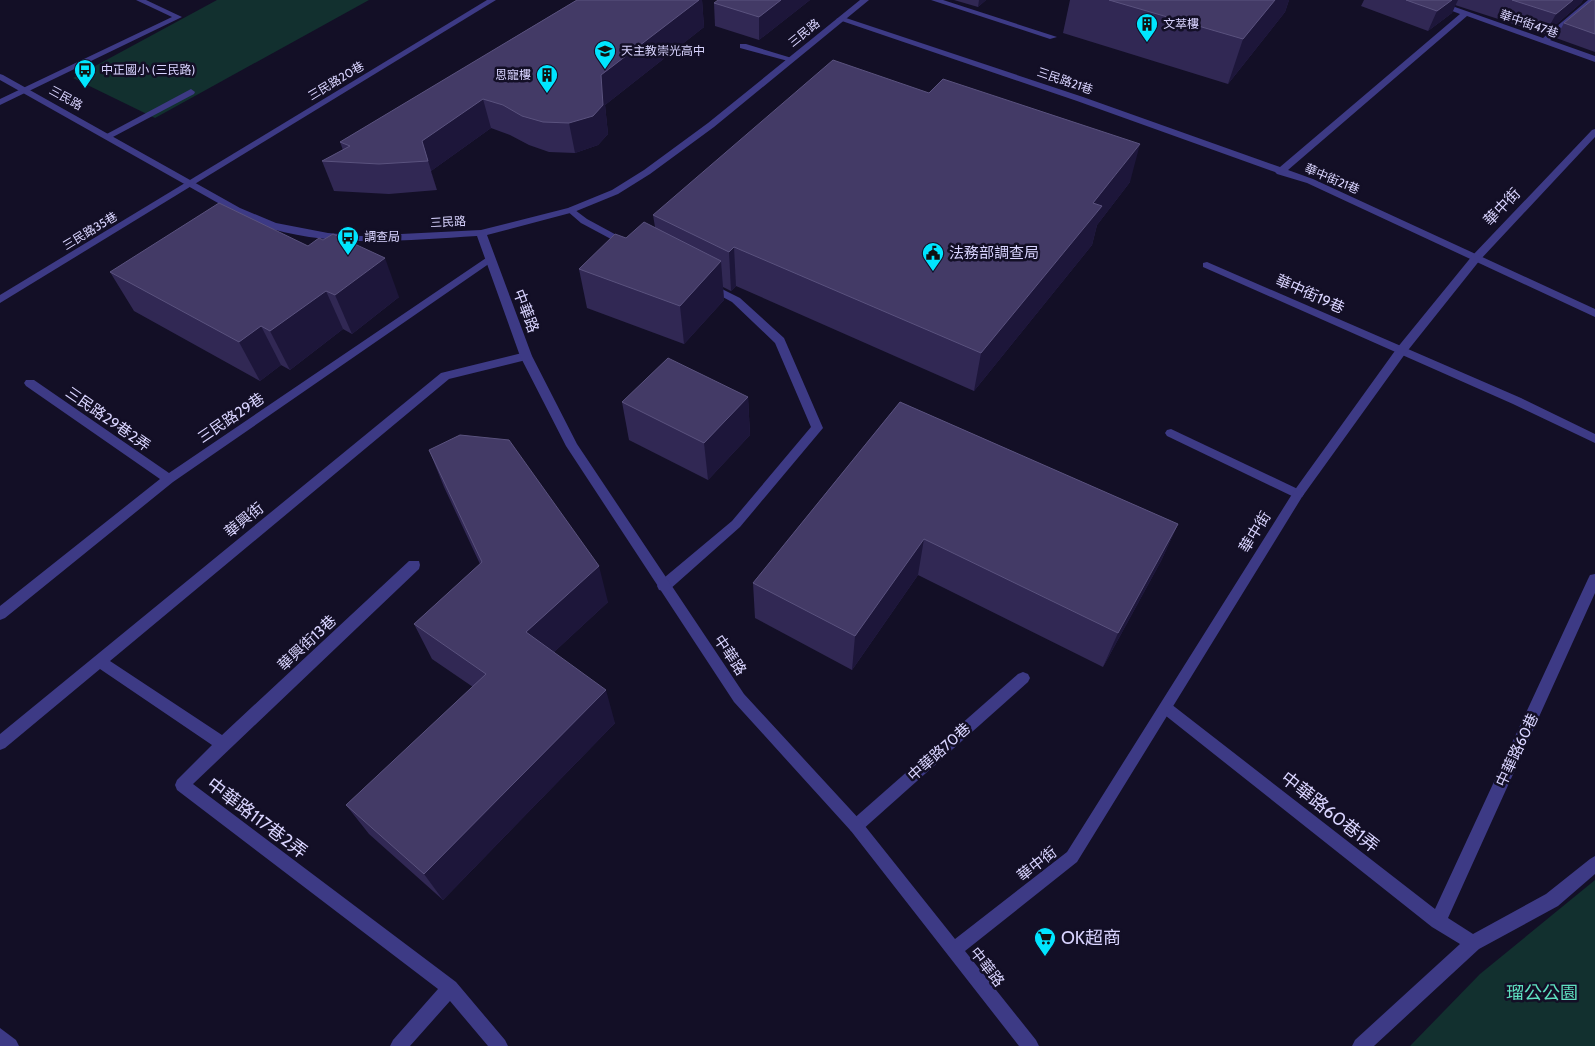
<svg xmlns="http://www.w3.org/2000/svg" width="1595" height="1046" font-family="Cabin,'Noto Sans TC',sans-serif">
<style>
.green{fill:#12302f}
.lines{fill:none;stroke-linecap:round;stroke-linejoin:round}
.service{fill:#3d3a85;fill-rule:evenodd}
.minor{fill:#3d3a85;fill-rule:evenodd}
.wall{fill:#312854}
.shaded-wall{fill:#1d163a}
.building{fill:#433a66;stroke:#5a527e}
.labels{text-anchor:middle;stroke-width:5;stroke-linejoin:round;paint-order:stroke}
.far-poi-label{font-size:12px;fill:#d9d4ff;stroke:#130f26;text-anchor:start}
.far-street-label{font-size:12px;fill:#d9d4ff;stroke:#130f26}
.street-label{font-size:15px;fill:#d9d4ff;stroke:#130f26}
.poi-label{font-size:15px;fill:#d9d4ff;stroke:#130f26;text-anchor:start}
.near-street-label{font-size:18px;fill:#d9d4ff;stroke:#130f26}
.near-poi-label{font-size:18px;fill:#d9d4ff;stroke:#130f26;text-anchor:start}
.near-park-label{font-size:18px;fill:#5fe0c0;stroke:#130f26}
</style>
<rect width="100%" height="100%" fill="#130f26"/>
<!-- green -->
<g class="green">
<polygon points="217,0 369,0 155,118 73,78"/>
<polygon points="1595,880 1595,1046 1410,1046 1480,974"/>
</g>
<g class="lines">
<!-- service -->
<g class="service">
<polygon points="136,0 146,0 182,17 0,105 0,99 172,17"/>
<polygon points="487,0 496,0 0,303 0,295"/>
<polygon points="931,0 943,0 1057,37 1050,39"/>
<polygon points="1424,0 1435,0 1543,38 1588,0 1595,0 1595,2 1550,40 1595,56 1595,62 1467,16 1288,170 1313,179 1595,309 1595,317 1307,183 1277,174 1275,172 1077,101 836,19 843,17 1083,97 1280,167 1460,14"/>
<polygon points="740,44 746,44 795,59 788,61 740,48"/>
<polygon points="191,89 195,92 194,94 111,138 103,136"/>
<polygon points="571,207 587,219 633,244 628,247 624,246 581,223 566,210"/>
<polygon points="489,256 494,259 493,261 173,482 5,618 0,620 0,606 160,479 26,386 24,383 26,380 34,380 169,473"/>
<polygon points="1207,262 1521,398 1595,434 1595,443 1513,404 1203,267 1203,263"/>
<polygon points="710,283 740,298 784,338 823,428 740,527 669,590 664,591 659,590 657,586 659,582 732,521 811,427 775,343 732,302 706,288 705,286"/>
<polygon points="526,352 532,356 530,359 449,379 110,661 222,735 409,561 419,561 420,565 419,569 193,784 456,982 505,1040 508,1046 488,1046 450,1001 410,1046 390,1046 393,1040 438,989 177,790 175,785 177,780 212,745 100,669 5,748 0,750 0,734 441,373"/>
<polygon points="1171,429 1302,491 1304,494 1302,497 1294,497 1167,436 1165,433 1167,430"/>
<polygon points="1595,574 1595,593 1448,918 1473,934 1546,894 1590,859 1595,856 1595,874 1558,906 1479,949 1374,1046 1352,1046 1355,1040 1460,944 1432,927 1161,712 1159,708 1161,704 1166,702 1171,704 1435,909 1588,579 1590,575"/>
<polygon points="1023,672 1028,674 1030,678 1028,682 861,831 856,833 851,831 848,826 851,821 1018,674"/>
<polygon points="0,1028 16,1040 19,1046 0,1046"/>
</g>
<!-- minor -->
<path class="minor" d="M860,0h9l-155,127 -64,47 -32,20 -44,18 -87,23 45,121 45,88 167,250 117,127 94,118 112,-87 227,-361 103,-143 75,-92 120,-126 3,-1v8l-115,123 -75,94 -103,143 -225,365 -112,89 71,89 3,6h-20l-168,-215 -117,-129 -168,-256 -46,-90 -43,-120c-68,4 -138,12 -205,-7 -13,-4 -26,-11 -38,-17l-234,-132v-6l3,1 237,133 36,15 52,10 33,3 120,-6 87,-22 44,-18 32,-20 64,-47z"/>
</g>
<!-- wall -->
<g class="wall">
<polygon points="577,0 702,0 704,27 605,105 608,134 598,145 575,153 549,152 529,145 510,135 491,128 431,171 437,190 389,194 334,191 322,161 343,150 340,142"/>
<polygon points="810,0 759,40 715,26 714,3"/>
<polygon points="954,0 986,0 978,7"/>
<polygon points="1070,0 1289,0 1285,12 1228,84 1063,33"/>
<polygon points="1364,0 1583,0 1581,3 1545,34 1455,5 1452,13 1428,31 1361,6"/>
<polygon points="1595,0 1595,52 1556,38 1564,23"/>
<polygon points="1130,182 1097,225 1092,245 974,391 736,286 731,291 723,287 724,300 684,344 587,308 579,269 626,238 655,227 653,215"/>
<polygon points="110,272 399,297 352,334 343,329 290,370 281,365 260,381 134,311"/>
<polygon points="748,397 750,435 708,480 629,440 622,402"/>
<polygon points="900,402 1178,524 1161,561 1103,667 918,575 852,670 755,618 753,583"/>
<polygon points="429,450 608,602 554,652 615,723 443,900 369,834 346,805 473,687 432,659 414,624 480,564 444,487"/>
</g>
<!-- shaded-wall -->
<g class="shaded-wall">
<polygon points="699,0 702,0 704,27 605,105 608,134 598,145 575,153 569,123 601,75"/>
<polygon points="781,0 810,0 759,40 759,17"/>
<polygon points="979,0 986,0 978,7"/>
<polygon points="1275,0 1289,0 1285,12 1228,84 1243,39"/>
<polygon points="1452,0 1458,0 1452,13 1428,31 1437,11"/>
<polygon points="1573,0 1583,0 1581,3 1545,34 1556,14"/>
<polygon points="483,99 491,128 431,171 437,190 422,141"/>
<polygon points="1140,144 1130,182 1097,225 1092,245 974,391 981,353 1093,203"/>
<polygon points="734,247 736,286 731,291 729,252"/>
<polygon points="385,258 399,297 352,334 335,295"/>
<polygon points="721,261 724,300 684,344 680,306"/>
<polygon points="326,291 343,329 290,370 270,331"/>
<polygon points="261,326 281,365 260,381 239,342"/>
<polygon points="748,397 750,435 708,480 704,443"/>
<polygon points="1178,524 1161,561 1103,667 1118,633"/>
<polygon points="924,539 918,575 852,670 855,636"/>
<polygon points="599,566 608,602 539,666 526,632"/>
<polygon points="606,690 615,723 443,900 424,874"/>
</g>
<!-- building -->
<g class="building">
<polygon points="577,0 699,0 601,75 603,105 593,116 569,123 543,122 522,116 503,105 483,99 422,141 428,161 379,164 322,161 350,146 340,142"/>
<polygon points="718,0 781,0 759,17 714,3"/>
<polygon points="1109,0 1275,0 1243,39"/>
<polygon points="1406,0 1452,0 1437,11"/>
<polygon points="1512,0 1573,0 1556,14"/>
<polygon points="1592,0 1595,0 1595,34 1564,23"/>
<polygon points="833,60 929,93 943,79 1140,144 1093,203 1102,206 981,353 734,247 729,252 653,215"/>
<polygon points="219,203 308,246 319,238 323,240 333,234 385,258 335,295 326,291 270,331 261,326 239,342 110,272"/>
<polygon points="644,222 721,261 680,306 579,269 615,234 626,238"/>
<polygon points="668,358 748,397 704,443 622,402"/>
<polygon points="900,402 1178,524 1118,633 924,539 855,636 753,583"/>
<polygon points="460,435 509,440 599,566 526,632 606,690 424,874 346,805 486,674 414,624 482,562 429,450"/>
</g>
<!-- icons -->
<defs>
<g id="building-pin" transform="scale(1.125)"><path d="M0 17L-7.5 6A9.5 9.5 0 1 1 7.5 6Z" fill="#00e5ff" stroke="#130f26"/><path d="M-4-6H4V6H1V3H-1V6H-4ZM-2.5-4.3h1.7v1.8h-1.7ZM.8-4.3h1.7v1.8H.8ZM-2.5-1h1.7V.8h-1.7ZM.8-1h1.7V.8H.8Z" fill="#111"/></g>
<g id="school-pin" transform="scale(1.125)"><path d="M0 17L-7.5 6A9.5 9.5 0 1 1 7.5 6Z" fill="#00e5ff" stroke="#130f26"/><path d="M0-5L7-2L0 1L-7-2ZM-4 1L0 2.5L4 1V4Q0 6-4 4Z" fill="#111"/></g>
<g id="bus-pin" transform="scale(1.125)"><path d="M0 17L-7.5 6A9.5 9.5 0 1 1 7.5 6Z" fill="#00e5ff" stroke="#130f26"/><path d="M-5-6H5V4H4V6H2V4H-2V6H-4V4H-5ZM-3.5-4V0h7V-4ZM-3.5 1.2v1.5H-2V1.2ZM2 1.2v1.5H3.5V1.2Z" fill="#111"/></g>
<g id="civic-pin" transform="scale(1.125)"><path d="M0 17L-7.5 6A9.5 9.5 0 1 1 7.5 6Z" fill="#00e5ff" stroke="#130f26"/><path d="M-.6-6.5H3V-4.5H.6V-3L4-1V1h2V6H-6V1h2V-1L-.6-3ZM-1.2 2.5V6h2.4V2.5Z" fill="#111"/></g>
<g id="supermarket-pin" transform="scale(1.125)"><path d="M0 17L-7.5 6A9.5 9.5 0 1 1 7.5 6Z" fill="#00e5ff" stroke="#130f26"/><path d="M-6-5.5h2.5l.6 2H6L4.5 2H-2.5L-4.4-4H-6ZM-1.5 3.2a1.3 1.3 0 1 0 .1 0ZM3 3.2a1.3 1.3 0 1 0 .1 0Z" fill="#111"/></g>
</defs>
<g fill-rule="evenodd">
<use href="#building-pin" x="1147" y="24"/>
<use href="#school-pin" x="605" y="51"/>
<use href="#bus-pin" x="85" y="70"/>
<use href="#building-pin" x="547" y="75"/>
<use href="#bus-pin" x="348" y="237"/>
<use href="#civic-pin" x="933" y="253"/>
<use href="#supermarket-pin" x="1045" y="938"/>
</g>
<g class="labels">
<!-- far-poi labels -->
<g class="far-poi-label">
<text x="1163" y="28">文萃樓</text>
<text x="621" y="55">天主教崇光高中</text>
<text x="101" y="74">中正國小 (三民路)</text>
<text x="531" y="79" text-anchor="end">恩寵樓</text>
<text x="364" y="241">調查局</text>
</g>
<!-- far-street labels -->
<g class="far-street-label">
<text transform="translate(1529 24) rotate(19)" y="4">華中街47巷</text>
<text transform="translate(804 33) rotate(-39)" y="4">三民路</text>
<text transform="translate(336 81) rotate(-31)" y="4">三民路20巷</text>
<text transform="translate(1065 81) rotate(19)" y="4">三民路21巷</text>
<text transform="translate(66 98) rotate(29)" y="4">三民路</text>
<text transform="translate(1332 179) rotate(23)" y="4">華中街21巷</text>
<text transform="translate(448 222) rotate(-3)" y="4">三民路</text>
<text transform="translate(90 231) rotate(-31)" y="4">三民路35巷</text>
</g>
<!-- street labels -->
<g class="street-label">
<text transform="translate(1502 207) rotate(-46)" y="5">華中街</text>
<text transform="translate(1310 294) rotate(24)" y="5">華中街19巷</text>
<text transform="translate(526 311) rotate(69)" y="5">中華路</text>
<text transform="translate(231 418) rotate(-34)" y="5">三民路29巷</text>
<text transform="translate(108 419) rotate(35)" y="5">三民路29巷2弄</text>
<text transform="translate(244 520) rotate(-39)" y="5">華興街</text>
<text transform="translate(1255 532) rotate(-58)" y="5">華中街</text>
<text transform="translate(307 643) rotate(-43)" y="5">華興街13巷</text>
<text transform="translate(730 655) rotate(56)" y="5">中華路</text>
<text transform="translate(1517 750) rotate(-65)" y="5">中華路60巷</text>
<text transform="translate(939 752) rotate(-42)" y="5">中華路70巷</text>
<text transform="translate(1037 864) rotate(-38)" y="5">華中街</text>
<text transform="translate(987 967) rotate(52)" y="5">中華路</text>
</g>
<!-- poi labels -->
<g class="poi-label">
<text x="949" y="258">法務部調查局</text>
</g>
<!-- near-street labels -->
<g class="near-street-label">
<text transform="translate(1330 812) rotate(38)" y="6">中華路60巷1弄</text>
<text transform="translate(257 818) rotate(37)" y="6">中華路117巷2弄</text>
</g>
<!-- near-poi labels -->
<g class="near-poi-label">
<text x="1061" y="944">OK超商</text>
</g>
<!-- near-park labels -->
<g class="near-park-label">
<text x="1542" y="999">瑠公公園</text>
</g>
</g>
</svg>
